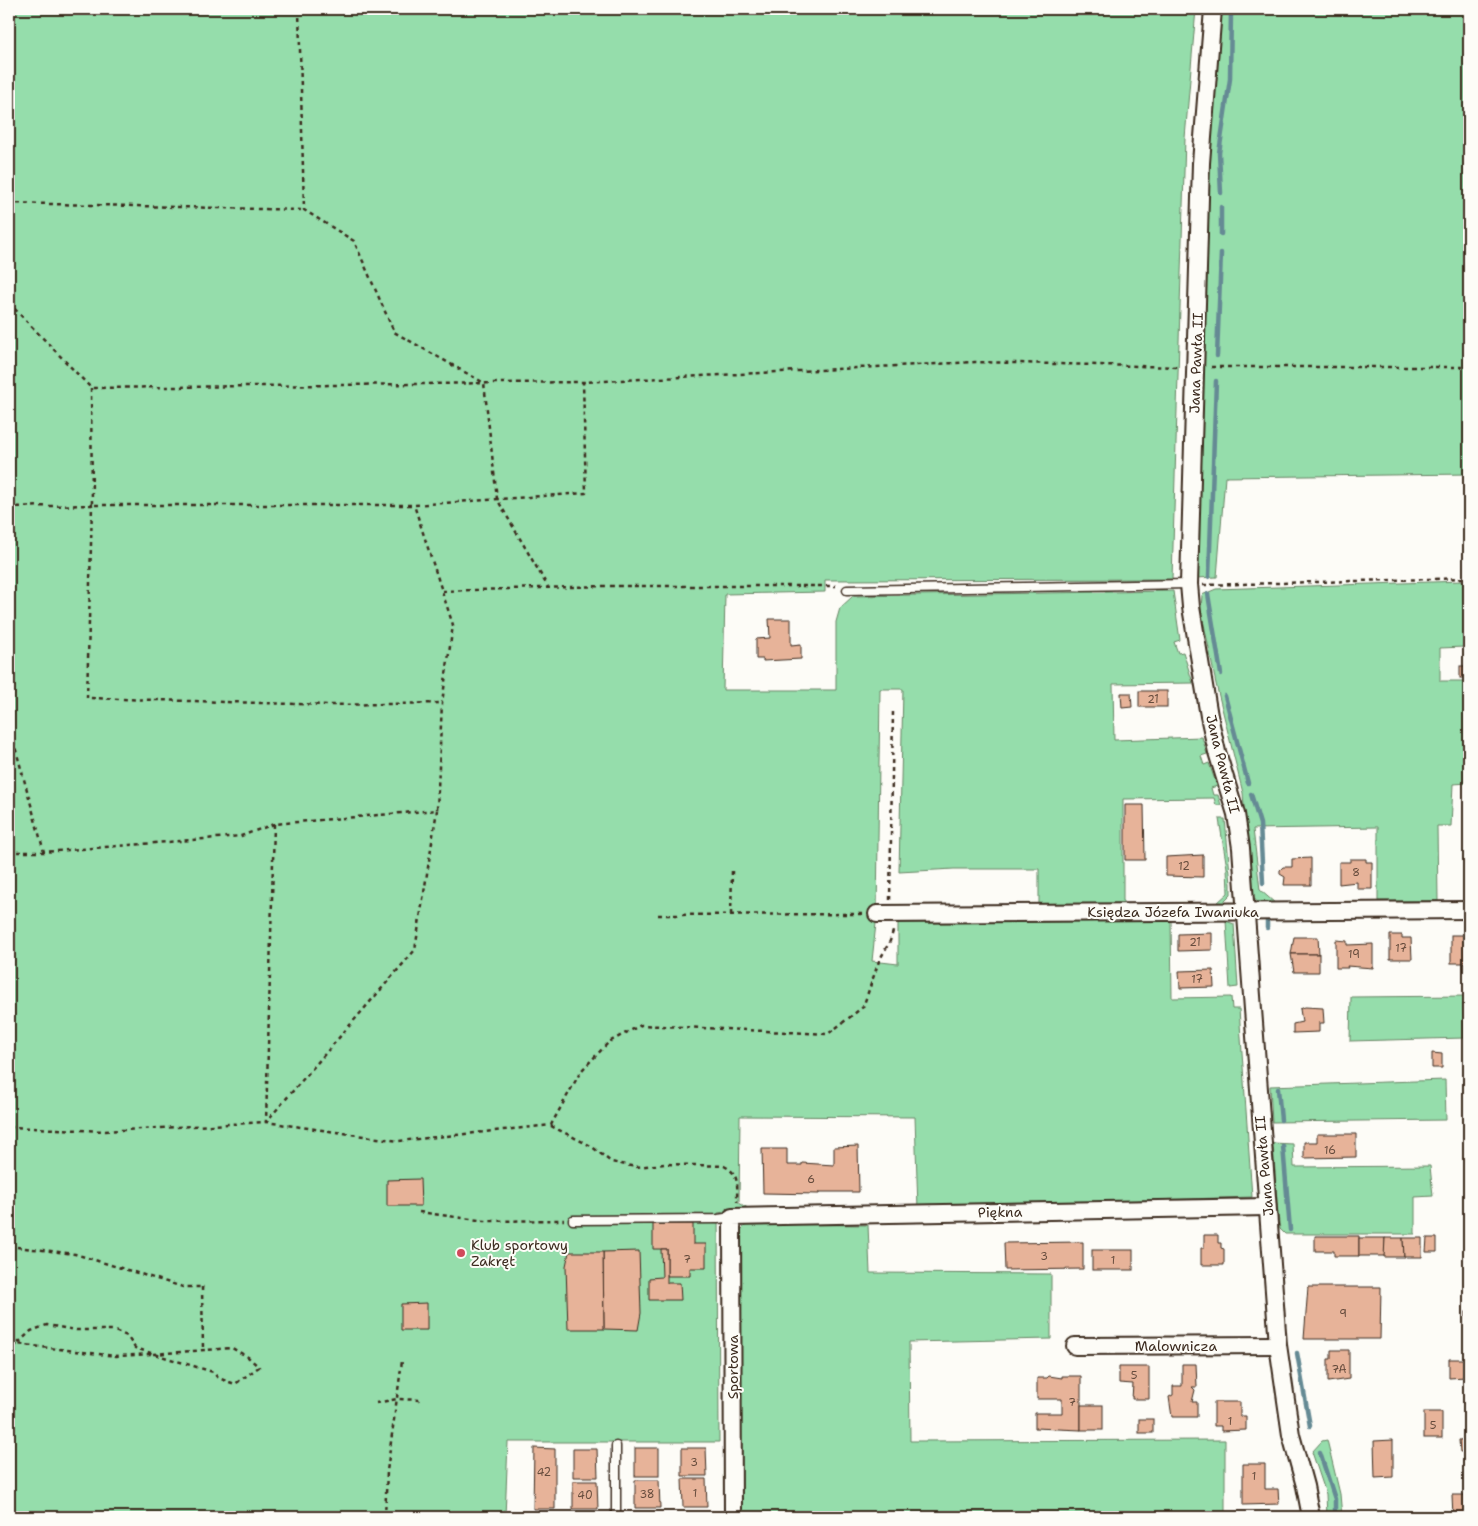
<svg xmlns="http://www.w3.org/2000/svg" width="1478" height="1526" font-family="'Shantell Sans',sans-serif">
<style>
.green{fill:#95ddab;stroke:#688464}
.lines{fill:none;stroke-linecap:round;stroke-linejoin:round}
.stream{stroke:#658a94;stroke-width:4.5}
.building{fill:#e7b399;stroke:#3b2a1e}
.service-casing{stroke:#3b2a1e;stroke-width:11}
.minor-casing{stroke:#3b2a1e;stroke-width:20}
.path{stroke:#3b2a1e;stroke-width:2.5;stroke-dasharray:4 4;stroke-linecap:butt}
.service{stroke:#fdfcf7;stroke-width:8}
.minor{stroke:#fdfcf7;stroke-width:16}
.poi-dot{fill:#d1495b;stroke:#fdfcf7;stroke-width:2}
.labels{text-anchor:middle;stroke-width:4;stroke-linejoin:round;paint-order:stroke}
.number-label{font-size:11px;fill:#664c3d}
.street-label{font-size:14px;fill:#3b2a1e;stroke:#fdfcf7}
.poi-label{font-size:14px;fill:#3b2a1e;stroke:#fdfcf7;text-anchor:start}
</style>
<rect width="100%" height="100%" fill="#fdfcf7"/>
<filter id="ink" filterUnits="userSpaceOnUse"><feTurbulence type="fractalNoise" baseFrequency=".02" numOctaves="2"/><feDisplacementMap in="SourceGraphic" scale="10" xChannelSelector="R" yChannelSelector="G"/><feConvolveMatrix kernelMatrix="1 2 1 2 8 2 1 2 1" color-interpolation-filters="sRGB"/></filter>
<g filter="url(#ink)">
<!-- green -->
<g class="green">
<polygon points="9,9 1196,9 1185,138 1172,579 825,580 825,592 725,594 723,690 836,690 836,622 840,608 853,596 1173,591 1180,640 1174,642 1178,653 1183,652 1193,683 1113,684 1114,740 1202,737 1207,754 1201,756 1204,765 1209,763 1217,786 1211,788 1213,795 1218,795 1221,805 1216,805 1214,798 1123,799 1123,904 1039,905 1039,869 954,869 899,872 903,689 880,689 877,914 872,961 898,964 898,923 1171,921 1172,998 1231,997 1232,1009 1239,1009 1252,1197 1119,1201 1090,1206 918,1209 915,1117 740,1116 739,1203 748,1208 718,1213 719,1442 508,1442 505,1517 9,1517"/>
<polygon points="1220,9 1469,9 1469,474 1225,477 1217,577 1196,578 1207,271 1208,137"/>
<polygon points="1463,581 1464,647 1440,648 1440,681 1469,681 1469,783 1453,784 1451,826 1437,826 1438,901 1378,901 1378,827 1253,829 1260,890 1275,903 1257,902 1251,894 1243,793 1216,684 1201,609 1202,595 1216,589"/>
<polygon points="1219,819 1225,819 1231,884 1231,894 1225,900 1225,903 1217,903 1228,893 1227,868"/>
<polygon points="1226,921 1234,924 1238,987 1230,988"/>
<polygon points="1469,996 1469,1003 1463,1004 1464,1038 1350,1041 1351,997"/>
<polygon points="1445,1080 1446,1120 1272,1122 1270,1086"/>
<polygon points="1273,1143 1293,1144 1294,1167 1430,1166 1433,1196 1415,1197 1415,1234 1285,1234 1280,1229 1278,1215"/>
<polygon points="747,1224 868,1225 870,1273 1051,1274 1051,1339 909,1342 910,1441 1225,1440 1225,1517 741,1517 741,1230"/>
<polygon points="1327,1440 1340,1494 1342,1517 1327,1517 1326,1494 1312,1452 1322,1441"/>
</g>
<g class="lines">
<!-- stream -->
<g class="stream">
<polyline points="1221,193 1219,153 1230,79 1231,12"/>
<polyline points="1221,207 1221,234"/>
<polyline points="1217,356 1221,253"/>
<polyline points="1209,577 1216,381"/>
<polyline points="1208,594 1221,674"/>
<polyline points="1225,696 1248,783"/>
<polyline points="1251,794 1260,824 1263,883"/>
<polyline points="1267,921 1267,928"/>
<polyline points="1278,1089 1281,1120"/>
<polyline points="1283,1146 1290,1230"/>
<polyline points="1297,1353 1310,1426"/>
<polyline points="1320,1453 1335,1499 1335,1517"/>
</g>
</g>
<!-- building -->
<g class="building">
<polygon points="769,619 791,619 791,645 801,644 801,659 763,661 763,659 756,659 756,639 770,638"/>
<rect x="1460" y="666" width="9" height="12"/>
<rect x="1139" y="691" width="28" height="16"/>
<polygon points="1121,693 1131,693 1132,707 1122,708"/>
<polygon points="1125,805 1144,805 1145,860 1125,860"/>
<polygon points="1203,855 1203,877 1166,876 1166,857"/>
<polygon points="1466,855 1469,855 1469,885 1465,885"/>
<polygon points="1311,858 1311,885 1284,885 1285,877 1280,874 1280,870 1283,867 1292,867 1292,859"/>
<polygon points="1350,859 1366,859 1366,862 1372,862 1372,889 1357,889 1357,882 1339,884 1339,862 1350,862"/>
<polygon points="1212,933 1212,950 1178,951 1178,934"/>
<polygon points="1390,935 1402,935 1402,938 1411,938 1412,959 1390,959"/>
<rect x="1451" y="935" width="18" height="28"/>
<polygon points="1294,937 1318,937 1319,954 1291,954"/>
<polygon points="1336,940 1347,941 1347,945 1373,944 1373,968 1347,966 1348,968 1336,968"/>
<polygon points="1291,954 1319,954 1319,972 1294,972"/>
<polygon points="1213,970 1214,987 1180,988 1179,971"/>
<polygon points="1305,1007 1323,1008 1324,1023 1319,1023 1319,1032 1293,1033 1293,1024 1302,1022 1300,1009"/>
<polygon points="1432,1053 1442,1054 1442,1068 1432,1068"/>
<polygon points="1317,1134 1356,1134 1356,1157 1304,1158 1304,1142 1317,1142"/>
<polygon points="858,1146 859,1192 819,1192 819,1194 763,1193 762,1149 787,1149 787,1165 802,1165 802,1163 834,1165 834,1147"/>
<polygon points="420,1179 421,1206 387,1206 387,1180"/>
<polygon points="653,1224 693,1224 693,1244 706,1244 706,1268 690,1268 690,1276 667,1276 667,1249 653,1249"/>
<polygon points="1204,1235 1218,1235 1218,1243 1221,1243 1221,1248 1224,1249 1224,1265 1201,1265 1201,1248 1204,1248"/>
<polygon points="1315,1236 1359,1236 1359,1256 1334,1256 1334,1251 1315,1251"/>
<rect x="1359" y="1238" width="26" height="18"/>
<polygon points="1385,1238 1403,1238 1404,1257 1384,1257"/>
<polygon points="1403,1238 1422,1238 1422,1257 1404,1257"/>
<polygon points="1427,1238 1437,1238 1437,1252 1426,1252"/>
<polygon points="1083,1242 1083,1269 1005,1270 1004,1243"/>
<polygon points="661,1249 667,1249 667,1283 680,1283 681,1300 649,1300 649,1278 662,1277"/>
<rect x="1092" y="1250" width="41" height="20"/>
<polygon points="639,1251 641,1313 638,1330 604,1329 603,1252"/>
<polygon points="569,1252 603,1252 604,1329 568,1329 566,1266"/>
<polygon points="1308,1287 1381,1287 1380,1339 1304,1339"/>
<polygon points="427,1303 427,1330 401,1330 401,1304"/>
<rect x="1466" y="1312" width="3" height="26"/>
<polygon points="1331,1350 1349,1350 1349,1379 1328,1382 1328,1359 1331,1359"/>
<polygon points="1449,1359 1465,1359 1466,1377 1449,1378"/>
<polygon points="1182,1364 1196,1364 1197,1387 1192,1387 1195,1390 1192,1402 1197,1402 1197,1417 1172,1417 1169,1397 1173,1395 1173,1386 1182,1386"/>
<polygon points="1119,1367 1149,1367 1149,1399 1132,1399 1133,1384 1119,1383"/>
<polygon points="1049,1376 1062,1378 1062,1376 1081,1376 1081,1430 1035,1428 1035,1413 1062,1413 1062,1399 1037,1399 1037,1378 1047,1378"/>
<polygon points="1214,1402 1240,1402 1240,1416 1246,1416 1246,1430 1221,1431 1221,1426 1214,1426"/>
<rect x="1081" y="1405" width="22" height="25"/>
<rect x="1424" y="1412" width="18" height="26"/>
<rect x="1139" y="1419" width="14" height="14"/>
<polygon points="1469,1439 1469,1451 1460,1452 1459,1440"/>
<polygon points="1393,1440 1393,1477 1375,1478 1374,1441"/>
<polygon points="534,1448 555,1449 555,1509 533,1509"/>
<rect x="635" y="1448" width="24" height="28"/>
<polygon points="682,1448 706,1448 707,1476 682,1476"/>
<polygon points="573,1449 597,1449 598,1477 573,1477"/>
<polygon points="1243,1464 1265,1464 1265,1489 1278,1489 1279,1504 1243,1505"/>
<polygon points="682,1479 706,1479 707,1507 683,1507"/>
<polygon points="635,1480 659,1480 660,1508 635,1508"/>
<polygon points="573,1481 597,1481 598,1509 573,1509"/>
<polygon points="1452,1495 1469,1495 1469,1512 1465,1512 1465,1517 1453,1517"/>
</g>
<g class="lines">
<!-- service casing -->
<g class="service-casing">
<g id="service">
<polyline points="847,590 1189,584"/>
<polyline points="573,1220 718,1219 732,1217"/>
<polyline points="616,1446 616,1517"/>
</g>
</g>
<!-- minor casing -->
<g class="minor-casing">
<g id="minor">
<polyline points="1213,9 1201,163 1189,584 1191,607 1209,716 1217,752 1236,814 1241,848 1278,1345 1291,1435 1305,1486 1311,1517"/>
<polyline points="877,914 1469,910"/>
<polyline points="1075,1346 1278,1345"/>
<polyline points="733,1517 732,1217 1267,1207"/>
</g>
</g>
<!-- path -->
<g class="path">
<polyline points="299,9 304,210 354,241 394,332 484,383 497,499 548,587"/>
<polyline points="9,203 304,210"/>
<polyline points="9,303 91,388 583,382 975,362 1180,367"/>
<polyline points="1211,367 1469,367"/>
<polyline points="91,388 92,505 414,505 586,493 583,382"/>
<polyline points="9,507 92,505 87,698 330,705 442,703"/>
<polyline points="1203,585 1469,578"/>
<polyline points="442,591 602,586 836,586"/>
<polyline points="9,734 14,743 44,852"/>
<polyline points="274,824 266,1122 415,950 437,810"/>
<polyline points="9,852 44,852 241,836 274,824 437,810 442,703 453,625 414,505"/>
<polyline points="890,900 893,711"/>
<polyline points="658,915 863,914"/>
<polyline points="731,915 732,871"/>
<path d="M551,1126l40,20 20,16 25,5 29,-3 59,2c16,8 13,19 13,36"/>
<polyline points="9,1127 105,1131 266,1122 399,1141 551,1125 581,1071 609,1042 641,1025 828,1034 863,1007 879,961 890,941 894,928"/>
<polyline points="419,1212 485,1221 564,1220"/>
<polyline points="9,1246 75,1254 183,1287 204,1287"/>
<polyline points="202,1287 203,1350"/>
<polyline points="9,1344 17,1344"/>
<polyline points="9,1351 17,1344"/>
<polyline points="153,1354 232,1348 248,1357 259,1367 235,1384 218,1378 213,1372 135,1348 127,1336 112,1330 76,1330 47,1325 31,1331 17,1344 116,1356 153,1354"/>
<polyline points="376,1403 397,1399 422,1400"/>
<polyline points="385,1517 387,1471 402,1361"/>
</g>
<!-- service -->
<use href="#service" class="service"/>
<!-- minor -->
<use href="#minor" class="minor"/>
</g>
</g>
<!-- markers -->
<circle class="poi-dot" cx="461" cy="1253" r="5"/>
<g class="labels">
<!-- number labels -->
<g class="number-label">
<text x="1153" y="703">21</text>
<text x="1184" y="870">12</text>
<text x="1356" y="876">8</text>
<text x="1195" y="946">21</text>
<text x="1401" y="952">17</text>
<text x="1354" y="958">19</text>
<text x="1197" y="983">17</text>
<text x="1330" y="1154">16</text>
<text x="811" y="1183">6</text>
<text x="1044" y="1260">3</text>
<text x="687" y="1263">7</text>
<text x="1113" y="1264">1</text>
<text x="1343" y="1317">9</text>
<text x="1339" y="1373">7A</text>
<text x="1134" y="1379">5</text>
<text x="1072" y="1406">7</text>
<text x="1230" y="1425">1</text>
<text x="1433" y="1429">5</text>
<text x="694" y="1466">3</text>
<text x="544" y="1476">42</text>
<text x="1254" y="1480">1</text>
<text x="695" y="1497">1</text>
<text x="647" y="1498">38</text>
<text x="585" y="1499">40</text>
</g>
<!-- street labels -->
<g class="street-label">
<text transform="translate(1196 363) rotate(-88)" y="5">Jana Pawła II</text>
<text transform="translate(1223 764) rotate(76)" y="5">Jana Pawła II</text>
<text x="1173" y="917">Księdza Józefa Iwaniuka</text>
<text transform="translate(1264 1166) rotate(-95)" y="5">Jana Pawła II</text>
<text transform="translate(1000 1212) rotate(-1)" y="5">Piękna</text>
<text x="1176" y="1351">Malownicza</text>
<text transform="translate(733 1367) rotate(-90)" y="5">Sportowa</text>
</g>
<!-- poi labels -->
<g class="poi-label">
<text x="471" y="1250">Klub sportowy<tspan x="471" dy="16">Zakręt</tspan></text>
</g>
</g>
<!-- margin -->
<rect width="1478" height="1526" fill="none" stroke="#fdfcf7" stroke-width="30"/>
<rect x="15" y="15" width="1448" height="1496" fill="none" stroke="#3b2a1e" stroke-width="2" filter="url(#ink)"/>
</svg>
